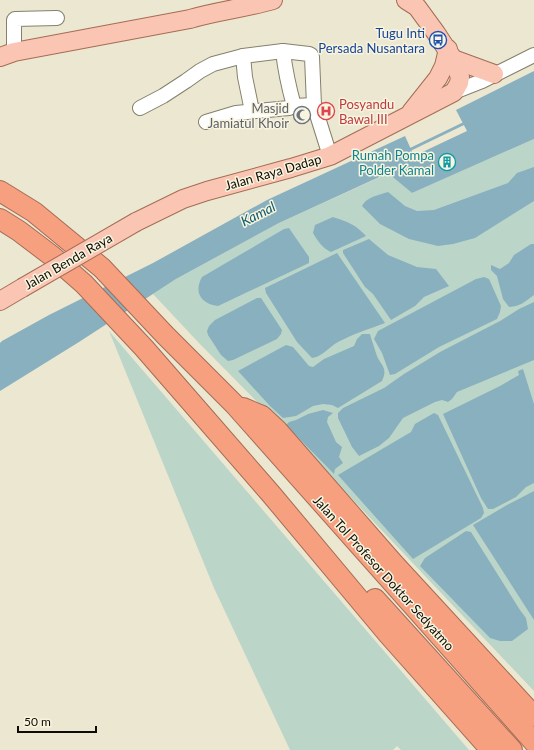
<svg xmlns="http://www.w3.org/2000/svg" width="534" height="750" font-family="Lato,sans-serif">
<style>
.green{fill:#bbd6c9}
.water{fill:#89b0be}
.lines{fill:none;stroke-linecap:round;stroke-linejoin:round}
.stream{stroke:#89b0be;stroke-width:3}
.minor-casing{stroke:#84806d;stroke-width:16}
.major-casing{stroke:#a56c55;stroke-width:20}
.highway-casing{stroke:#a56c55;stroke-width:22}
.minor{stroke:#fff;stroke-width:14}
.major{stroke:#fac6b3;stroke-width:18}
.highway{stroke:#f7a080;stroke-width:20}
.major-bridge-casing{stroke:#a56c55;stroke-width:20;stroke-linecap:butt}
.major-bridge{stroke:#fac6b3;stroke-width:18}
.labels{text-anchor:middle;stroke-width:3;stroke-linejoin:round;paint-order:stroke}
.transit-label{font-size:13px;fill:#164399;stroke:#f8f4de;text-anchor:end}
.health-label{font-size:13px;fill:#be3a42;stroke:#f8f4de;text-anchor:start}
.worship-label{font-size:13px;fill:#5b616d;stroke:#f8f4de;text-anchor:end}
.culture-label{font-size:13px;fill:#0d838f;stroke:#f8f4de;text-anchor:end}
.street-label{font-size:13px;fill:#0d0b05;stroke:#f8f4de}
.water-label{font-size:14px;font-style:italic;fill:#0f5c71;stroke:#f8f4de}
</style>
<rect width="100%" height="100%" fill="#ebe7d1"/>
<!-- green -->
<g class="green">
<polygon points="534,139 534,691 337,483 198,342 153,294 176,279 279,223 389,173 412,193"/>
<polygon points="109,331 469,750 401,750 397,746 393,750 290,750 214,588"/>
</g>
<!-- water -->
<g class="water">
<polygon points="534,71 534,139 412,193 388,173 279,223 176,279 79,342 0,391 0,343 2,341 49,315 153,263 267,200 405,136 414,156 467,131 456,110"/>
<path d="M534,167v34l-59,37 -22,6 -15,2 -29,-7 -29,-15 -18,-18c4,-9 17,-11 26,-14l5,4 12,10 12,5 17,-1 74,-27 9,-10z"/>
<path d="M333,217c15,5 22,7 33,19l-35,16c-8,-3 -14,-12 -18,-19l2,-8z"/>
<path d="M289,228l20,29v6l-91,43c-16,-2 -25,-13 -16,-29l82,-48z"/>
<polygon points="369,239 388,255 417,267 436,269 449,286 424,297 415,306 391,320 373,294 365,287 343,253 343,250"/>
<path d="M531,244h3v51c-10,7 -12,11 -25,12l-6,-8 -6,-23 -6,-6v-5l9,4 9,-6 5,-8z"/>
<path d="M337,253l48,70c-16,6 -32,11 -47,19 -9,5 -16,15 -26,16l-15,-16 -31,-49 -1,-5z"/>
<polygon points="484,277 489,279 501,306 500,312 497,319 439,347 395,374 390,375 382,353 374,339 378,331 476,279"/>
<polygon points="257,298 261,298 282,330 281,334 277,339 233,360 228,361 221,355 208,335 207,331 209,326 215,320"/>
<polygon points="534,302 534,360 457,392 452,399 448,402 442,400 435,402 403,418 389,438 379,446 359,456 352,447 338,418 338,413 343,408 384,388 404,374 440,352 500,321 519,309"/>
<path d="M362,334h8c1,5 3,9 4,13 1,2 1,4 2,6 3,12 13,13 6,28l-44,27 -6,-3 -9,-1 -10,2 -17,10 -13,2 -13,-12 -32,-35 48,-26 7,2 16,19 4,1 11,-8 30,-13 3,-7z"/>
<polygon points="523,369 534,404 534,483 526,487 516,497 493,509 488,509 481,498 443,414 500,386 519,375 518,371"/>
<polygon points="323,410 333,413 328,417 327,422 336,442 342,447 339,457 343,463 335,469 334,474 286,425 289,422 296,420 308,414"/>
<polygon points="434,413 438,415 483,508 484,513 481,518 413,559 338,475 411,432 415,424"/>
<polygon points="534,491 534,620 473,525 507,505"/>
<polygon points="466,531 471,532 520,610 526,618 528,629 512,641 500,641 490,638 420,566 425,558"/>
</g>
<g class="lines">
<!-- stream -->
<polyline class="stream" points="407,151 467,122"/>
<!-- minor casing -->
<g class="minor-casing">
<g id="minor">
<path d="M283,51c2,19 6,37 11,55"/>
<polyline points="14,52 14,20 15,19 57,18"/>
<polyline points="243,56 245,77 252,111"/>
<polyline points="454,92 482,81 534,55"/>
<polyline points="140,108 163,96 186,81 200,71 213,64 243,56 283,51 309,54 311,55 312,57 314,105"/>
<polyline points="206,122 236,113 289,108 294,106 314,105 330,156"/>
</g>
</g>
<!-- major casing -->
<g class="major-casing">
<g id="major">
<path d="M0,57l14,-5 176,-33c27,-8 56,-11 83,-19"/>
<polyline points="453,59 494,74"/>
<polyline points="411,112 438,78 444,66 448,49"/>
<polyline points="136,222 183,199 207,191 291,168 330,156 454,92 459,83 460,77 453,59 436,33 417,7 406,0"/>
<polyline points="0,301 22,288"/>
</g>
</g>
<!-- highway casing -->
<g class="highway-casing">
<g id="highway">
<polyline points="0,191 34,212 102,268 165,335 235,405 534,742"/>
<polyline points="0,219 19,231 52,256 84,284 144,348 271,494 388,634 491,750"/>
<polyline points="243,408 262,416 277,430 394,564 534,716"/>
<polyline points="375,599 512,750"/>
</g>
</g>
<!-- minor -->
<use href="#minor" class="minor"/>
<!-- major -->
<use href="#major" class="major"/>
<!-- highway -->
<use href="#highway" class="highway"/>
<!-- major-bridge casing -->
<g class="major-bridge-casing">
<polyline id="major-bridge" points="22,288 136,222"/>
</g>
<!-- major-bridge -->
<use href="#major-bridge" class="major-bridge"/>
</g>
<!-- icons -->
<defs>
<g id="bus-ring" transform="scale(0.9)"><circle r="9.5" fill="#f8f4de" stroke="#1a4fb4" stroke-width="1.5"/><path d="M-5-6H5V4H4V6H2V4H-2V6H-4V4H-5ZM-3.5-4V0h7V-4ZM-3.5 1.2v1.5H-2V1.2ZM2 1.2v1.5H3.5V1.2Z" fill="#1a4fb4"/></g>
<g id="hospital-ring" transform="scale(0.9)"><circle r="9.5" fill="#f8f4de" stroke="#e0444e" stroke-width="1.5"/><path d="M-5-5h3v3.5h4V-5h3V5h-3V1.5h-4V5h-3Z" fill="#e0444e"/></g>
<g id="mosque-ring" transform="scale(0.9)"><circle r="9.5" fill="#f8f4de" stroke="#6b7280" stroke-width="1.5"/><path d="M3.5-4.9A6 6 0 1 0 3.5 4.9A5 5 0 1 1 3.5-4.9Z" fill="#6b7280"/></g>
<g id="building-ring" transform="scale(0.9)"><circle r="9.5" fill="#f8f4de" stroke="#0f9aa8" stroke-width="1.5"/><path d="M-4-6H4V6H1V3H-1V6H-4ZM-2.5-4.3h1.7v1.8h-1.7ZM.8-4.3h1.7v1.8H.8ZM-2.5-1h1.7V.8h-1.7ZM.8-1h1.7V.8H.8Z" fill="#0f9aa8"/></g>
</defs>
<g fill-rule="evenodd">
<use href="#bus-ring" x="438" y="40"/>
<use href="#hospital-ring" x="326" y="111"/>
<use href="#mosque-ring" x="302" y="115"/>
<use href="#building-ring" x="447" y="162"/>
</g>
<g class="labels">
<!-- transit labels -->
<g class="transit-label">
<text x="425" y="38">Tugu Inti<tspan x="425" dy="15">Persada Nusantara</tspan></text>
</g>
<!-- health labels -->
<g class="health-label">
<text x="339" y="109">Posyandu<tspan x="339" dy="15">Bawal III</tspan></text>
</g>
<!-- worship labels -->
<g class="worship-label">
<text x="289" y="113">Masjid<tspan x="289" dy="15">Jamiatul Khoir</tspan></text>
</g>
<!-- culture labels -->
<g class="culture-label">
<text x="434" y="160">Rumah Pompa<tspan x="434" dy="15">Polder Kamal</tspan></text>
</g>
<!-- street labels -->
<g class="street-label">
<text transform="translate(273 172) rotate(-16)" y="5">Jalan Raya Dadap</text>
<text transform="translate(68 261) rotate(-30)" y="5">Jalan Benda Raya</text>
<text transform="translate(384 573) rotate(48)" y="5">Jalan Tol Profesor Doktor Sedyatmo</text>
</g>
<!-- water labels -->
<g class="water-label">
<text transform="translate(258 214) rotate(-27)" y="5">Kamal</text>
</g>
</g>
<!-- scale -->
<path d="M18 726v6h78v-6" fill="none" stroke="#0d0b05" stroke-width="2"/>
<text x="24" y="726" font-size="12" fill="#0d0b05" stroke="#f8f4de" stroke-width="3" paint-order="stroke">50 m</text>
</svg>
